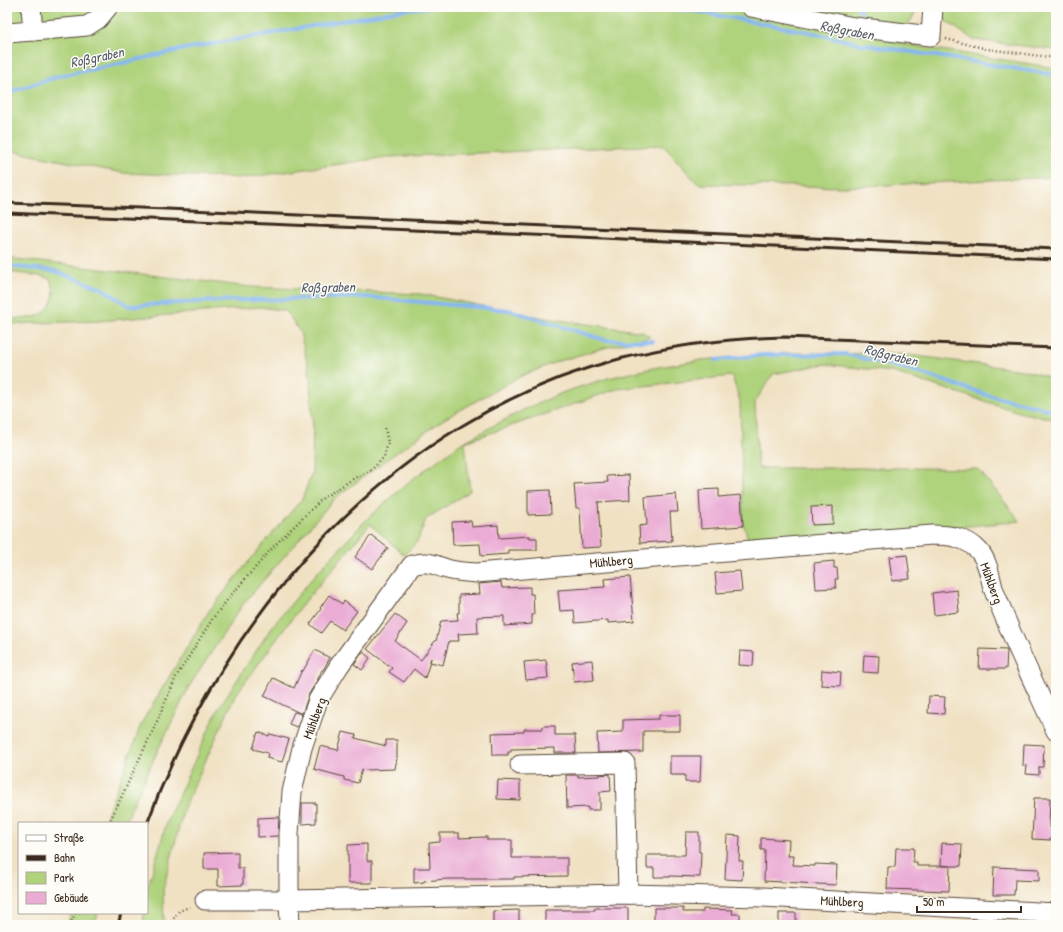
<svg xmlns="http://www.w3.org/2000/svg" width="1063" height="932" font-family="'Patrick Hand',sans-serif">
<style>
.green{fill:#afd27b;stroke:#757e4c}
.lines{fill:none;stroke-linecap:round;stroke-linejoin:round}
.stream{stroke:#85b6f1;stroke-width:4}
.building{fill:#eaabd4}
.minor-casing{stroke:#564537;stroke-width:21}
.path{stroke:#564537;stroke-width:2.5;stroke-dasharray:1 3;stroke-linecap:butt}
.minor{stroke:#fff;stroke-width:19}
.rail{stroke:#3b2a1e;stroke-width:3}
.labels{text-anchor:middle;stroke-width:3;stroke-linejoin:round;paint-order:stroke}
.street-label{font-size:13px;fill:#3b2a1e;stroke:#fdfcf7}
.water-label{font-size:14px;font-style:italic;fill:#555b68;stroke:#fdfcf7}
</style>
<rect width="100%" height="100%" fill="#fdfcf7"/>
<filter id="ink" filterUnits="userSpaceOnUse"><feTurbulence type="fractalNoise" baseFrequency=".025" numOctaves="2"/><feDisplacementMap in="SourceGraphic" scale="8" xChannelSelector="R" yChannelSelector="G"/><feConvolveMatrix kernelMatrix="1 2 1 2 8 2 1 2 1" color-interpolation-filters="sRGB"/></filter>
<filter id="wash" filterUnits="userSpaceOnUse"><feTurbulence type="fractalNoise" baseFrequency=".012" numOctaves="4" result="noise"/><feDisplacementMap in="SourceGraphic" scale="16" xChannelSelector="R" yChannelSelector="G"/><feGaussianBlur stdDeviation="0.9" result="paint"/><feColorMatrix in="noise" values="0 0 0 0 0 0 0 0 0 0 0 0 0 0 0 0 0 1.4 0 .05"/><feComposite in="paint" operator="in"/></filter>
<g filter="url(#wash)">
<rect width="100%" height="100%" fill="#f0e1c3"/>
<!-- green -->
<g class="green">
<polygon points="7,7 919,7 897,43 1056,68 1056,177 844,187 698,184 663,145 388,157 244,178 123,173 7,150"/>
<polygon points="943,7 1056,7 1056,50 974,40 944,20"/>
<path d="M7,258l244,29 170,7 124,24 98,14 7,5 -50,12 -41,12 -38,15 -77,43 -48,34 -61,45 -92,106 -53,81 -32,65 -27,59 -5,14h-22l38,-101 67,-111 50,-62 43,-50 10,-26 1,-46 -4,-57 -9,-38 -14,-21 -25,-4 -161,14 -93,3v-5c17,-1 39,2 45,-19 3,-8 1,-14 -2,-21l-9,-3 -34,-4z"/>
<polygon points="787,353 902,354 1022,370 1056,379 1056,419 1022,413 892,372 825,364 773,374 755,402 758,468 919,468 978,469 1020,521 751,548 743,523 740,401 732,376 617,389 465,442 470,491 426,519 417,542 404,555 370,524 299,609 235,696 184,808 163,890 164,925 143,925 144,913 147,913 147,890 167,821 218,709 272,627 315,575 367,519 411,480 460,444 521,411 564,392 608,378 653,368 701,360"/>
<polygon points="71,913 98,913 95,925 67,925"/>
</g>
<g class="lines">
<!-- stream -->
<g class="stream">
<polyline points="610,7 689,10 809,32 861,44 1056,75"/>
<polyline points="858,7 861,12"/>
<polyline points="7,93 59,76 114,65 184,49 407,9 430,7"/>
<polyline points="7,266 55,271 103,289 129,306 211,301 365,297 509,310 605,340 653,341"/>
<polyline points="716,360 763,355 845,354 908,369 987,395 1056,411"/>
</g>
</g>
<g id="blocks">
<!-- building -->
<g class="building">
<polygon points="629,475 630,500 598,502 601,547 582,548 580,508 576,508 574,484 608,482 607,476"/>
<polygon points="719,489 719,497 741,495 743,526 701,529 699,490"/>
<polygon points="550,490 551,514 528,515 528,491"/>
<polygon points="676,494 678,512 670,512 672,541 640,543 639,526 647,525 645,497"/>
<polygon points="833,506 833,524 812,525 811,507"/>
<polygon points="471,521 472,527 498,525 499,538 530,536 530,538 537,538 537,550 508,550 508,554 481,556 480,544 453,545 452,522"/>
<polygon points="371,535 388,548 372,569 355,557"/>
<polygon points="907,555 910,579 892,581 889,557"/>
<polygon points="834,561 834,568 837,568 838,579 835,579 836,588 816,589 814,563"/>
<polygon points="740,571 742,591 717,593 715,573"/>
<polygon points="630,577 634,621 608,623 608,620 575,623 574,610 560,611 558,590 605,587 604,579"/>
<polygon points="501,582 502,588 530,587 530,594 533,594 534,615 532,615 532,624 504,626 504,616 477,617 478,633 458,634 459,641 449,641 443,665 430,662 431,658 425,678 414,669 404,682 389,672 392,668 367,649 395,614 407,623 395,641 421,660 435,641 436,641 441,621 458,620 457,613 459,613 459,595 480,594 479,584"/>
<polygon points="957,590 959,612 934,615 932,593"/>
<polygon points="329,595 342,604 344,601 357,611 343,630 330,621 321,633 310,624 321,609 320,608"/>
<polygon points="980,649 1007,650 1006,669 979,669"/>
<polygon points="315,650 330,658 323,670 322,670 317,681 309,694 302,714 264,696 273,678 294,688 302,670 303,671"/>
<polygon points="740,651 754,652 753,666 739,665"/>
<polygon points="363,652 370,658 362,670 354,664"/>
<polygon points="864,655 879,656 878,673 863,672"/>
<polygon points="546,660 548,678 526,680 524,662"/>
<polygon points="592,660 594,680 574,682 572,662"/>
<polygon points="822,670 841,672 840,686 821,685"/>
<polygon points="929,696 945,697 944,714 928,713"/>
<polygon points="294,712 302,714 297,727 289,724"/>
<polygon points="659,715 680,715 680,731 643,731 643,752 598,753 597,733 623,732 623,720 659,719"/>
<polygon points="543,726 555,726 555,735 575,735 576,753 555,753 555,748 511,749 511,752 508,752 508,755 493,755 492,733 524,732 524,729 543,729"/>
<polygon points="258,732 269,736 270,734 289,739 282,762 267,758 268,753 253,749"/>
<polygon points="343,732 356,735 355,738 386,746 386,740 397,740 397,758 395,769 366,770 362,769 358,783 344,780 344,777 314,769 320,746 338,750"/>
<polygon points="1024,744 1044,745 1043,767 1039,767 1039,775 1026,774 1027,766 1023,766"/>
<polygon points="670,756 701,756 700,782 685,782 685,775 670,775"/>
<polygon points="610,774 611,791 600,792 600,810 588,810 588,807 567,808 566,775 578,775 578,777 599,776 599,775"/>
<polygon points="498,780 520,781 520,800 497,799"/>
<polygon points="1034,798 1050,798 1049,827 1052,827 1051,840 1032,839"/>
<polygon points="302,803 316,803 316,823 302,824"/>
<polygon points="279,817 278,836 258,837 258,818"/>
<polygon points="686,832 699,832 699,852 701,852 700,877 670,876 670,877 654,877 654,868 647,868 647,855 685,855"/>
<polygon points="440,833 459,833 459,838 487,837 487,840 512,840 512,858 567,858 567,876 514,877 514,879 447,879 424,881 424,882 414,883 414,868 430,868 429,843 440,842"/>
<polygon points="727,835 740,836 739,861 743,861 742,880 725,879"/>
<polygon points="761,838 789,840 788,856 794,856 793,865 815,866 815,864 837,865 836,885 764,881 765,850 761,850"/>
<polygon points="942,843 962,844 961,866 950,866 949,891 887,889 888,867 895,867 896,848 914,848 913,862 917,862 917,866 949,866 941,865"/>
<polygon points="367,844 367,861 372,861 372,883 348,883 348,845"/>
<polygon points="238,852 238,868 243,868 243,885 218,886 218,869 204,869 204,853"/>
<polygon points="994,867 1039,869 1039,881 1015,880 1014,895 993,895"/>
<polygon points="595,908 628,908 628,925 545,925 545,910 595,910"/>
<polygon points="654,908 683,908 683,912 703,912 703,909 733,910 732,914 740,914 740,925 654,925"/>
<polygon points="519,910 519,925 493,925 493,911"/>
<rect x="779" y="913" width="17" height="12"/>
</g>
</g>
</g>
<g filter="url(#ink)">
<use href="#blocks" fill-opacity="0" stroke="#564537" stroke-width="1"/>
<g class="lines">
<!-- minor casing -->
<g class="minor-casing">
<g id="minor">
<polyline points="751,7 854,27 931,36 933,7"/>
<polyline points="33,31 87,26 98,19 108,7"/>
<polyline points="7,33 33,31 31,7"/>
<path d="M1056,731c-16,-35 -33,-70 -48,-106 -5,-12 -10,-24 -15,-37 -3,-11 -5,-27 -14,-37 -13,-14 -29,-16 -47,-16l-456,38c-10,-1 -19,-1 -29,-4 -14,-4 -19,-9 -35,-4l-73,101 -21,34 -16,48 -10,44 -3,42v66l339,-6 135,3 293,16"/>
<polyline points="520,765 625,763 628,894"/>
<polyline points="205,900 289,900 290,925"/>
</g>
</g>
<!-- path -->
<g class="path">
<polyline points="946,39 987,49 1056,58"/>
<polyline points="109,823 155,726 176,677 213,618 233,593 275,545 323,498 353,479 371,470 384,457 388,443 385,428"/>
<polyline points="70,925 75,913"/>
<polyline points="169,925 179,911 192,906"/>
</g>
<!-- minor -->
<use href="#minor" class="minor"/>
<!-- rail -->
<g class="rail">
<polyline points="7,203 167,209 1056,249"/>
<polyline points="7,213 602,238 1056,259"/>
<path d="M147,824c78,-213 247,-407 472,-465 55,-14 110,-21 166,-22l271,11"/>
<polyline points="118,925 121,913"/>
</g>
</g>
</g>
<g class="labels">
<!-- street labels -->
<g class="street-label">
<text transform="translate(611 561) rotate(-5)" y="5">Mühlberg</text>
<text transform="translate(992 583) rotate(70)" y="5">Mühlberg</text>
<text transform="translate(314 718) rotate(-69)" y="5">Mühlberg</text>
<text transform="translate(842 901) rotate(3)" y="5">Mühlberg</text>
</g>
<!-- water labels -->
<g class="water-label">
<text transform="translate(847 30) rotate(11)" y="5">Roßgraben</text>
<text transform="translate(97 57) rotate(-12)" y="5">Roßgraben</text>
<text transform="translate(328 287) rotate(-1)" y="5">Roßgraben</text>
<text transform="translate(891 355) rotate(14)" y="5">Roßgraben</text>
</g>
</g>
<!-- margin -->
<rect width="1063" height="932" fill="none" stroke="#fdfcf7" stroke-width="24"/>
<!-- legend -->
<rect x="18" y="822" width="130" height="92" fill="#fdfcf7" stroke="#afa8a0"/>
<rect x="26" y="835" width="20" height="6" fill="#ffffff" stroke="#afa8a0"/>
<text x="54" y="842" font-size="12" fill="#3b2a1e">Straße</text>
<rect x="26" y="855" width="20" height="6" fill="#3b2a1e" stroke="#afa8a0"/>
<text x="54" y="862" font-size="12" fill="#3b2a1e">Bahn</text>
<rect x="26" y="872" width="20" height="12" fill="#afd27b" stroke="#afa8a0"/>
<text x="54" y="882" font-size="12" fill="#3b2a1e">Park</text>
<rect x="26" y="892" width="20" height="12" fill="#eaabd4" stroke="#afa8a0"/>
<text x="54" y="902" font-size="12" fill="#3b2a1e">Gebäude</text>
<!-- scale -->
<path d="M917 906v6h104v-6" fill="none" stroke="#3b2a1e" stroke-width="2"/>
<text x="923" y="906" font-size="12" fill="#3b2a1e" stroke="#fdfcf7" stroke-width="3" paint-order="stroke">50 m</text>
</svg>
